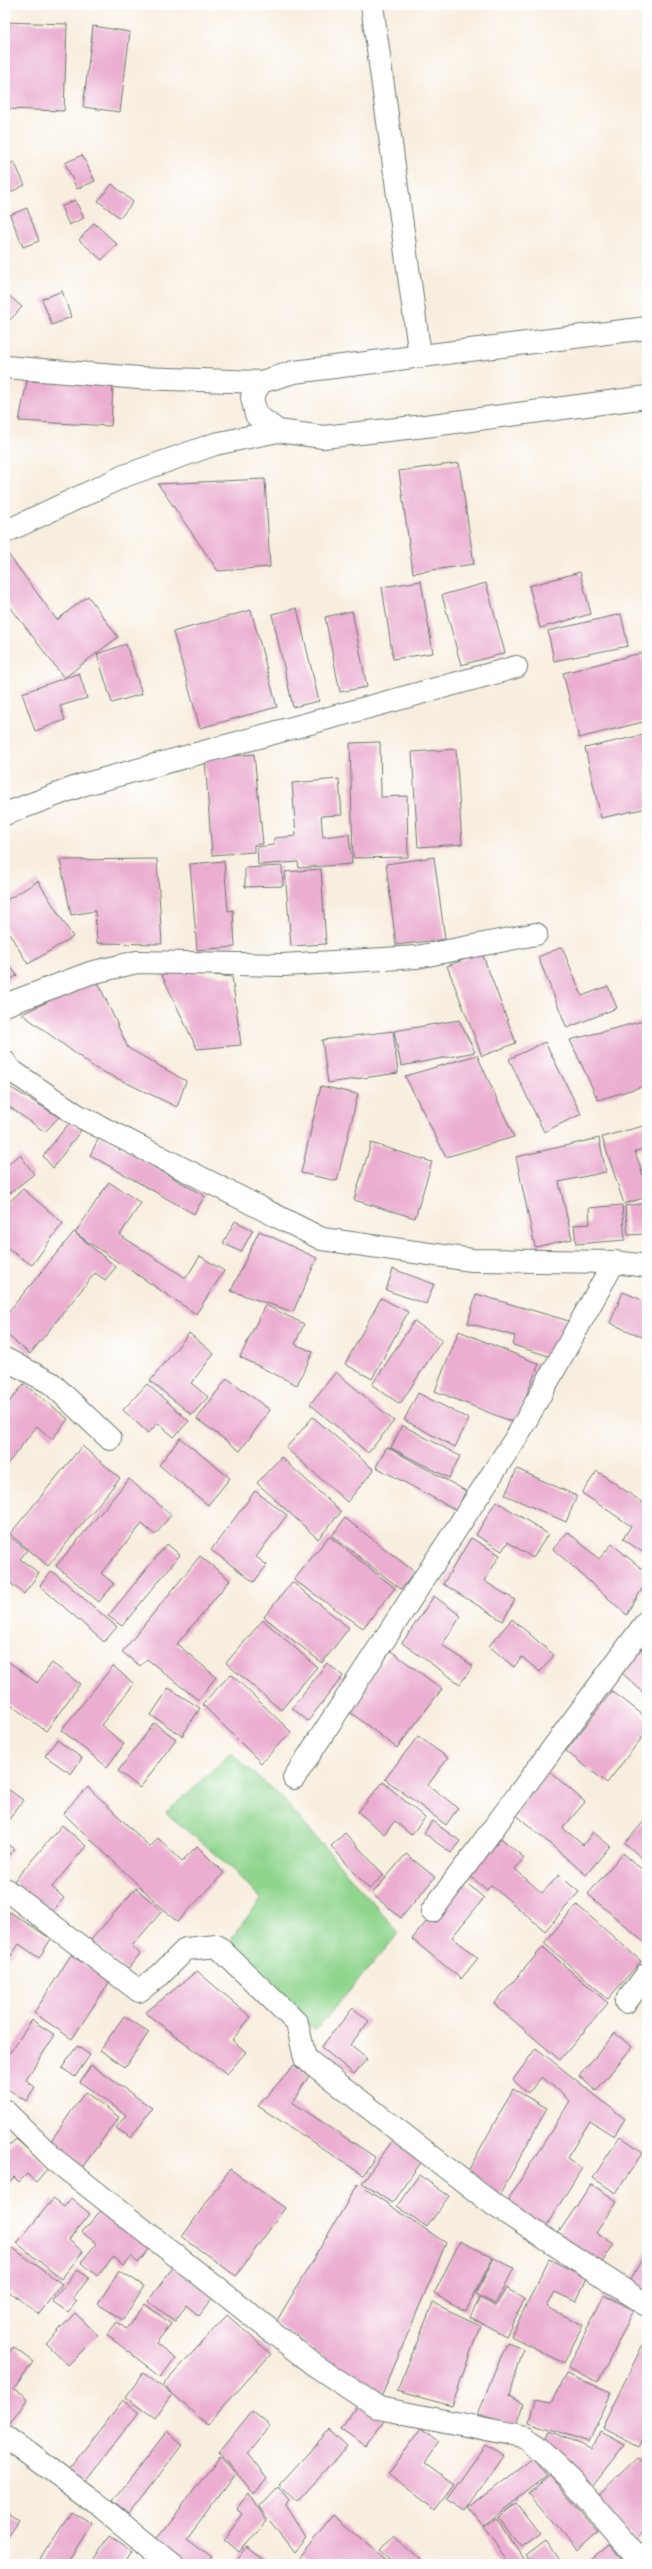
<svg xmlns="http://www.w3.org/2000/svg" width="652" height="2569" font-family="'EB Garamond',serif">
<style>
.green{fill:#90d58e;stroke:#588961}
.building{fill:#ebaed0}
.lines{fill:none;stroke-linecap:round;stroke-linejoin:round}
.minor-casing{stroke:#6b7b70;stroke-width:24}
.minor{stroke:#fff;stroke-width:22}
</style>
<rect width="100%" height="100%" fill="#fff"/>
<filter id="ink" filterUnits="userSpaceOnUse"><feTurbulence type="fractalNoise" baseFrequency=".025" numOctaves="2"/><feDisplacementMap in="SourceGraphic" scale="8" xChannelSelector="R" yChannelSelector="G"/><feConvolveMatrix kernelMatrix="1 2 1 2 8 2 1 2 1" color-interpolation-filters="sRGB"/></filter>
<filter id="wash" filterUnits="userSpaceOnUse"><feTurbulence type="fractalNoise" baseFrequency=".012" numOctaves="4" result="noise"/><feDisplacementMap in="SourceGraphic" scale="16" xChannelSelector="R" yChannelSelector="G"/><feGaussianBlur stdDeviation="0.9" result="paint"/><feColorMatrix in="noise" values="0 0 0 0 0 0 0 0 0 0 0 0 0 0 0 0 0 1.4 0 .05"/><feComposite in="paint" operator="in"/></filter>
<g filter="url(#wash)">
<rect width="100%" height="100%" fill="#f8eedf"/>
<!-- green -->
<polygon class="green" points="231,1753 281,1797 399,1933 315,2031 228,1947 233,1936 261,1899 235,1871 166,1813"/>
<g id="blocks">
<!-- building -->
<g class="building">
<polygon points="5,22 67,24 64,111 5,109"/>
<polygon points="93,26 130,32 120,112 83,107"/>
<polygon points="82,155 95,181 77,189 65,163"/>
<polygon points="14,162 25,185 7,194 5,166"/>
<polygon points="112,184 133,202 120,218 98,201"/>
<polygon points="75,200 84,218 69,225 61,207"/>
<polygon points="27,208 39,241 23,247 10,215"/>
<polygon points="94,223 117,244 102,260 79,240"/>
<polygon points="62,291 71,317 52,325 42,299"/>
<polygon points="5,292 22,307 9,321 5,318"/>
<polygon points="27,381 113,384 111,426 19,421"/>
<polygon points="459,463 474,564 413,573 399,471"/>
<polygon points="265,479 270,567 218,571 158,484"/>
<polygon points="5,550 57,620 88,596 118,637 64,678 5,600"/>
<polygon points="580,572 591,614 540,628 529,586"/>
<polygon points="421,581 433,653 393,659 382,587"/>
<polygon points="486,583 505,653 461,665 442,595"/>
<polygon points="297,608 319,701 293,707 272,614"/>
<polygon points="251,610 277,707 200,728 173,632"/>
<polygon points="352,611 367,687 340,692 325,617"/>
<polygon points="621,614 628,646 554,661 548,631"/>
<polygon points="126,644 142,694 112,703 97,654"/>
<polygon points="641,653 647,677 647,721 579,738 563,673"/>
<polygon points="79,673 87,698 60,706 65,720 35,731 22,693"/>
<polygon points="647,734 647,808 601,818 585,748"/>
<polygon points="380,742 381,797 407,796 408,857 353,858 350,743"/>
<polygon points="456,749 462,844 418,847 412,752"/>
<polygon points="254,754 263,844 254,845 254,852 212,855 205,759"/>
<polygon points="339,779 342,815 321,816 323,837 349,834 352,864 299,868 298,862 258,865 257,847 274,845 274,838 296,836 292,783"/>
<polygon points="434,857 445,939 396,945 386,864"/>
<polygon points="157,859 162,944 97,943 95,911 71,915 60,860"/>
<polygon points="224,861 228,911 233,910 235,947 197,950 190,864"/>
<polygon points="282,866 283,886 245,887 245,868"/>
<polygon points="321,869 326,944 291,946 285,872"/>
<polygon points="38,881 73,937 28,964 5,927 5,901"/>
<polygon points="562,947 582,996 608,986 617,1008 567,1028 538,957"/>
<polygon points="482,953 516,1043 482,1056 447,966"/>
<polygon points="5,960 17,975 5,984"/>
<polygon points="159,969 232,977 241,1045 197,1049"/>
<polygon points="96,978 128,1048 186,1081 177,1107 95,1068 22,1014"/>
<polygon points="459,1020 475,1052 401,1066 394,1031"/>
<polygon points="647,1020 647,1085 598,1100 570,1040"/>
<polygon points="393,1031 398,1073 328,1083 322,1040"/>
<polygon points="545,1042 581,1114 544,1132 509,1059"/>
<polygon points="477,1055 514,1137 446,1157 405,1076"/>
<polygon points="8,1086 59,1117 45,1132 5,1104 5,1089"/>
<polygon points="321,1086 358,1094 337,1181 301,1173"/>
<polygon points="69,1123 81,1130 53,1168 43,1156"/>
<polygon points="647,1125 647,1148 635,1151 647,1188 647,1197 624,1204 602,1137"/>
<polygon points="100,1136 205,1196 194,1214 90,1155"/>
<polygon points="599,1138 606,1172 559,1182 572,1239 535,1247 516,1157"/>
<polygon points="371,1143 432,1162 415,1218 354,1200"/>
<polygon points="20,1155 34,1174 5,1197 5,1159 8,1164"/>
<polygon points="109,1182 141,1203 120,1235 186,1278 200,1256 224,1271 196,1314 75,1233"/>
<polygon points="23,1189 63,1223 32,1265 5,1247 5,1206"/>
<polygon points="647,1203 647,1234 628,1235 625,1206"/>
<polygon points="622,1205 625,1240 576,1244 574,1225 590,1224 589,1208"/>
<polygon points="235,1221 253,1230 241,1252 223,1243"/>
<polygon points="259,1231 317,1258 293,1312 231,1291"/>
<polygon points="74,1232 116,1267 105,1280 95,1273 30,1354 5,1333 5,1316"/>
<polygon points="393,1269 434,1284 426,1304 386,1290"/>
<polygon points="623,1292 647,1302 647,1339 610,1323"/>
<polygon points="476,1294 569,1321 552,1357 513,1345 515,1336 468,1323"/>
<polygon points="381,1298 408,1312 372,1379 345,1364"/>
<polygon points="265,1305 304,1324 295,1344 313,1352 297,1385 240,1357"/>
<polygon points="414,1321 442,1340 400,1404 372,1385"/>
<polygon points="459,1331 539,1364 515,1423 435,1391"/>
<polygon points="189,1333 214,1354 191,1383 208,1397 192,1415 150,1381"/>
<polygon points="336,1372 394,1421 368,1453 310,1404"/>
<polygon points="227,1378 270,1410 240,1451 197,1419"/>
<polygon points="24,1384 68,1419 52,1439 37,1426 5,1467 5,1407"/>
<polygon points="147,1384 189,1421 174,1437 158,1423 148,1433 123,1410"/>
<polygon points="418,1393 469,1419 455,1447 404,1420"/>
<polygon points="313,1417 374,1470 347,1502 286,1448"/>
<polygon points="402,1425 460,1456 449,1478 391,1448"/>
<polygon points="180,1438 230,1478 208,1505 159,1465"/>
<polygon points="82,1446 120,1478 48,1566 10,1534"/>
<polygon points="387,1447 466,1491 456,1510 376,1467"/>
<polygon points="281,1457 341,1512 318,1539 257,1483"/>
<polygon points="517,1469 577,1496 566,1522 505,1495"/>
<polygon points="597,1471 646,1505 647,1503 647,1555 623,1539 631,1526 582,1493"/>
<polygon points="129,1479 171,1515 155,1535 142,1524 101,1573 114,1584 99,1602 56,1566"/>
<polygon points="255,1491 287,1515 256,1557 267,1565 254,1582 211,1550"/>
<polygon points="496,1501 548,1534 533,1558 508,1542 502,1551 476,1535"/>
<polygon points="345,1518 415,1572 401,1589 332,1536"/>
<polygon points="568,1532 599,1559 612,1544 647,1573 647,1580 627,1615 553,1549"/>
<polygon points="8,1535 27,1550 20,1559 39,1573 24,1594 5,1579 5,1538"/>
<polygon points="329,1536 395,1588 363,1628 294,1580"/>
<polygon points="471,1538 500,1555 484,1581 515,1600 503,1621 443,1584"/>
<polygon points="167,1544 180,1555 122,1626 108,1616"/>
<polygon points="200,1556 230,1580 177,1644 216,1677 198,1700 147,1659 140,1666 122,1652"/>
<polygon points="52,1571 117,1627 104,1642 40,1586"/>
<polygon points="292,1582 349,1628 322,1663 264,1617"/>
<polygon points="434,1596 461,1616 442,1645 473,1666 460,1684 402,1643"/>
<polygon points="512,1619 554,1655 540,1672 522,1657 514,1667 489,1646"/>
<polygon points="263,1620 317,1667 281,1710 226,1663"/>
<polygon points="644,1646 647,1649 647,1696 621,1672"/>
<polygon points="391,1651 442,1689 397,1748 347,1710"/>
<polygon points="5,1659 37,1683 52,1663 80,1684 46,1731 5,1701"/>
<polygon points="327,1663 343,1676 308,1721 292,1708"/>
<polygon points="113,1666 134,1684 101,1725 124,1744 107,1767 61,1730"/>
<polygon points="231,1674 291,1732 261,1763 202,1704"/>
<polygon points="169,1688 200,1708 182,1736 151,1715"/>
<polygon points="612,1691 647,1718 647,1731 607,1783 566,1751"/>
<polygon points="154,1723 176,1739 140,1788 118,1771"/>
<polygon points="418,1736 448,1758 428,1785 458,1808 446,1825 385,1779"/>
<polygon points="57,1740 82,1758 71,1774 45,1756"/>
<polygon points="549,1771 585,1802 563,1828 583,1845 593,1832 610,1846 586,1875 513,1812"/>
<polygon points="383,1782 425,1818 411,1835 395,1821 384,1834 358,1812"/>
<polygon points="88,1787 150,1847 158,1838 182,1861 197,1846 224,1873 177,1922 63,1813"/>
<polygon points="8,1789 23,1800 5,1825 5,1793"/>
<polygon points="647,1818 647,1863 625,1843"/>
<polygon points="432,1821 460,1841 451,1853 424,1833"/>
<polygon points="62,1825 86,1846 52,1887 64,1898 51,1913 14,1881"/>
<polygon points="345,1833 384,1875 369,1889 331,1846"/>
<polygon points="496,1834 524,1858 515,1869 542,1893 559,1875 579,1892 545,1931 491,1885 487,1890 464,1871"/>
<polygon points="5,1843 14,1849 5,1862"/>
<polygon points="623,1853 647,1874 647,1945 588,1894"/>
<polygon points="406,1854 435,1877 401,1918 372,1894"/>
<polygon points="462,1879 484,1898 452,1937 478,1958 461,1979 412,1939"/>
<polygon points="136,1888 162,1911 132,1946 140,1954 126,1971 91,1940"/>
<polygon points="577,1905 641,1961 608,1999 544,1943"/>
<polygon points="10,1912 51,1939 39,1958 19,1944 5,1965 5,1919"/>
<polygon points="543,1947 608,2003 560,2060 494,2004"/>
<polygon points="71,1955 110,1981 72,2039 34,2013"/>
<polygon points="197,1971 251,2017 232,2040 246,2052 227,2074 145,2013"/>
<polygon points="353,2008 369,2021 350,2045 367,2059 354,2074 321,2047"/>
<polygon points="124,2016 149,2032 125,2067 100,2050"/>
<polygon points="32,2020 55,2035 26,2080 35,2087 26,2101 5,2087 5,2060"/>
<polygon points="615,2033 632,2047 596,2091 579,2076"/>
<polygon points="77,2046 90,2055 75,2077 62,2068"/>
<polygon points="536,2048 625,2119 614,2136 590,2121 567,2158 582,2168 545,2228 506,2203 570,2101 542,2077 528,2093 513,2080"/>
<polygon points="91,2065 152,2108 131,2138 116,2128 126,2115 80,2082"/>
<polygon points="294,2065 309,2076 292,2102 375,2157 363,2175 258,2106"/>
<polygon points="513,2089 547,2108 498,2198 467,2173"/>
<polygon points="85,2092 119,2117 81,2169 48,2145"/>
<polygon points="620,2136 643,2152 616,2193 593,2178"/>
<polygon points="16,2139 48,2168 36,2182 27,2174 19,2182 14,2177 5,2187 5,2150"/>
<polygon points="393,2140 422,2161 392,2203 362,2183"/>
<polygon points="230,2169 285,2208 236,2276 182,2237"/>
<polygon points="419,2175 449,2196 427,2227 397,2206"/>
<polygon points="358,2184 446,2243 380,2400 276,2322"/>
<polygon points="591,2184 617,2201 596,2232 614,2244 601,2264 557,2235"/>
<polygon points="71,2198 90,2214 69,2240 83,2252 61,2279 17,2243 53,2199 64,2207"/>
<polygon points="104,2207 151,2247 138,2263 131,2256 123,2265 114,2257 97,2276 81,2262 96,2244 82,2232"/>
<polygon points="460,2241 493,2257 466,2311 434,2294"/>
<polygon points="13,2248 62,2284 39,2314 5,2289 5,2260"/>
<polygon points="647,2251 647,2294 628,2283"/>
<polygon points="494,2258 514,2268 495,2304 476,2294"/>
<polygon points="549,2259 587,2278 576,2302 555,2292 547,2307 583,2325 564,2363 511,2336"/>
<polygon points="174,2266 214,2296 199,2316 186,2305 175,2321 148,2301"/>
<polygon points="78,2269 89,2278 73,2298 77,2301 68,2312 52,2301"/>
<polygon points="119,2270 144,2286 123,2320 98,2304"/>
<polygon points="506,2288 525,2299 506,2336 470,2317 480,2298 496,2306"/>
<polygon points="604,2295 634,2310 598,2382 568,2368"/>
<polygon points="433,2303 480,2325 452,2406 397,2391"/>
<polygon points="145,2304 171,2324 156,2343 175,2358 161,2377 107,2335 117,2322 126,2329"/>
<polygon points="75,2313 98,2335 68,2365 46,2344"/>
<polygon points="227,2315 271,2354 207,2425 163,2385"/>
<polygon points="647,2336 647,2431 639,2447 602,2428"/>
<polygon points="507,2343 523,2349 510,2396 523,2404 516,2425 477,2414"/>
<polygon points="13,2347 33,2362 14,2388 28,2398 7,2428 5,2358"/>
<polygon points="143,2373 172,2394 155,2418 126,2397"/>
<polygon points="566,2374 611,2392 589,2442 529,2422 535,2400 551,2403"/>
<polygon points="123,2400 139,2412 85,2481 69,2469"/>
<polygon points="358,2404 384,2421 366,2446 341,2429"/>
<polygon points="252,2411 270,2426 248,2453 267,2479 254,2494 219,2452"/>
<polygon points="421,2428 439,2442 424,2463 454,2485 436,2509 388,2473"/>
<polygon points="329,2430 347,2447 297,2502 279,2485"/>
<polygon points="167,2431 182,2445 129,2514 113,2501"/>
<polygon points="549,2431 592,2449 600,2432 625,2445 592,2487 545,2439"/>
<polygon points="486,2444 504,2456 466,2511 447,2499"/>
<polygon points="220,2456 235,2474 187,2538 212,2557 207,2564 182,2564 154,2543"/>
<polygon points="638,2457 647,2463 647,2527 636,2539 597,2496"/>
<polygon points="533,2458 547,2476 483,2526 469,2508"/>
<polygon points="550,2475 599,2532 578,2551 529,2494"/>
<polygon points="278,2487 289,2500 286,2506 306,2538 294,2552 259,2507"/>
<polygon points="249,2493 266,2520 239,2552 224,2539 242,2514 237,2508"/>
<polygon points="516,2503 540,2534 521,2548 498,2517"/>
<polygon points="71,2511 93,2525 68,2564 37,2564"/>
<polygon points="5,2512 18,2521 5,2540"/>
<polygon points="333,2515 389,2562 387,2564 306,2564 298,2558"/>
<polygon points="496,2518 527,2564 509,2564 483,2527"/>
<polygon points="394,2535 421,2560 418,2564 396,2564 380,2550"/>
<polygon points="110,2536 133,2551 125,2564 92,2564"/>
<polygon points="546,2541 563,2564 532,2564 526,2556"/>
<polygon points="610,2544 627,2564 586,2564"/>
<polygon points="247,2547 267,2562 266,2564 234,2564"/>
</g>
</g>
</g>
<g filter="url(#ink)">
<use href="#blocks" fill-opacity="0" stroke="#6b7b70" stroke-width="1"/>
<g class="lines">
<!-- minor casing -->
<g class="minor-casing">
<g id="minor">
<polyline points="372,5 420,356"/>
<polyline points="647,328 294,372 261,382 252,397 256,415 278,431 323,437 425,426 647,397"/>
<polyline points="5,367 139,378 261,382"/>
<polyline points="5,532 124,476 215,444 278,431"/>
<polyline points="5,814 82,785 516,667"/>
<polyline points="5,1005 90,973 137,962 283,965 417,957 536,934"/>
<polyline points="5,1062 9,1069 77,1115 322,1239 472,1260 614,1262 647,1266"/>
<polyline points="5,1359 51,1383 110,1439"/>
<polyline points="294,1778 519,1433 614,1262"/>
<polyline points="5,1889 139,1991 160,1975 186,1949 217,1946 297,2023 305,2058 494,2205 647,2305"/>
<polyline points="432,1911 647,1621"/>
<polyline points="626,2002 647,1974"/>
<polyline points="5,2111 55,2160 313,2364 379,2408 527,2437 571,2479 644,2564"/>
<polyline points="5,2436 95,2502 171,2564"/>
</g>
</g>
<!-- minor -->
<use href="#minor" class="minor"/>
</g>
</g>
<!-- margin -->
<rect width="652" height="2569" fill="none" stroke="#fff" stroke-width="20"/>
</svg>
